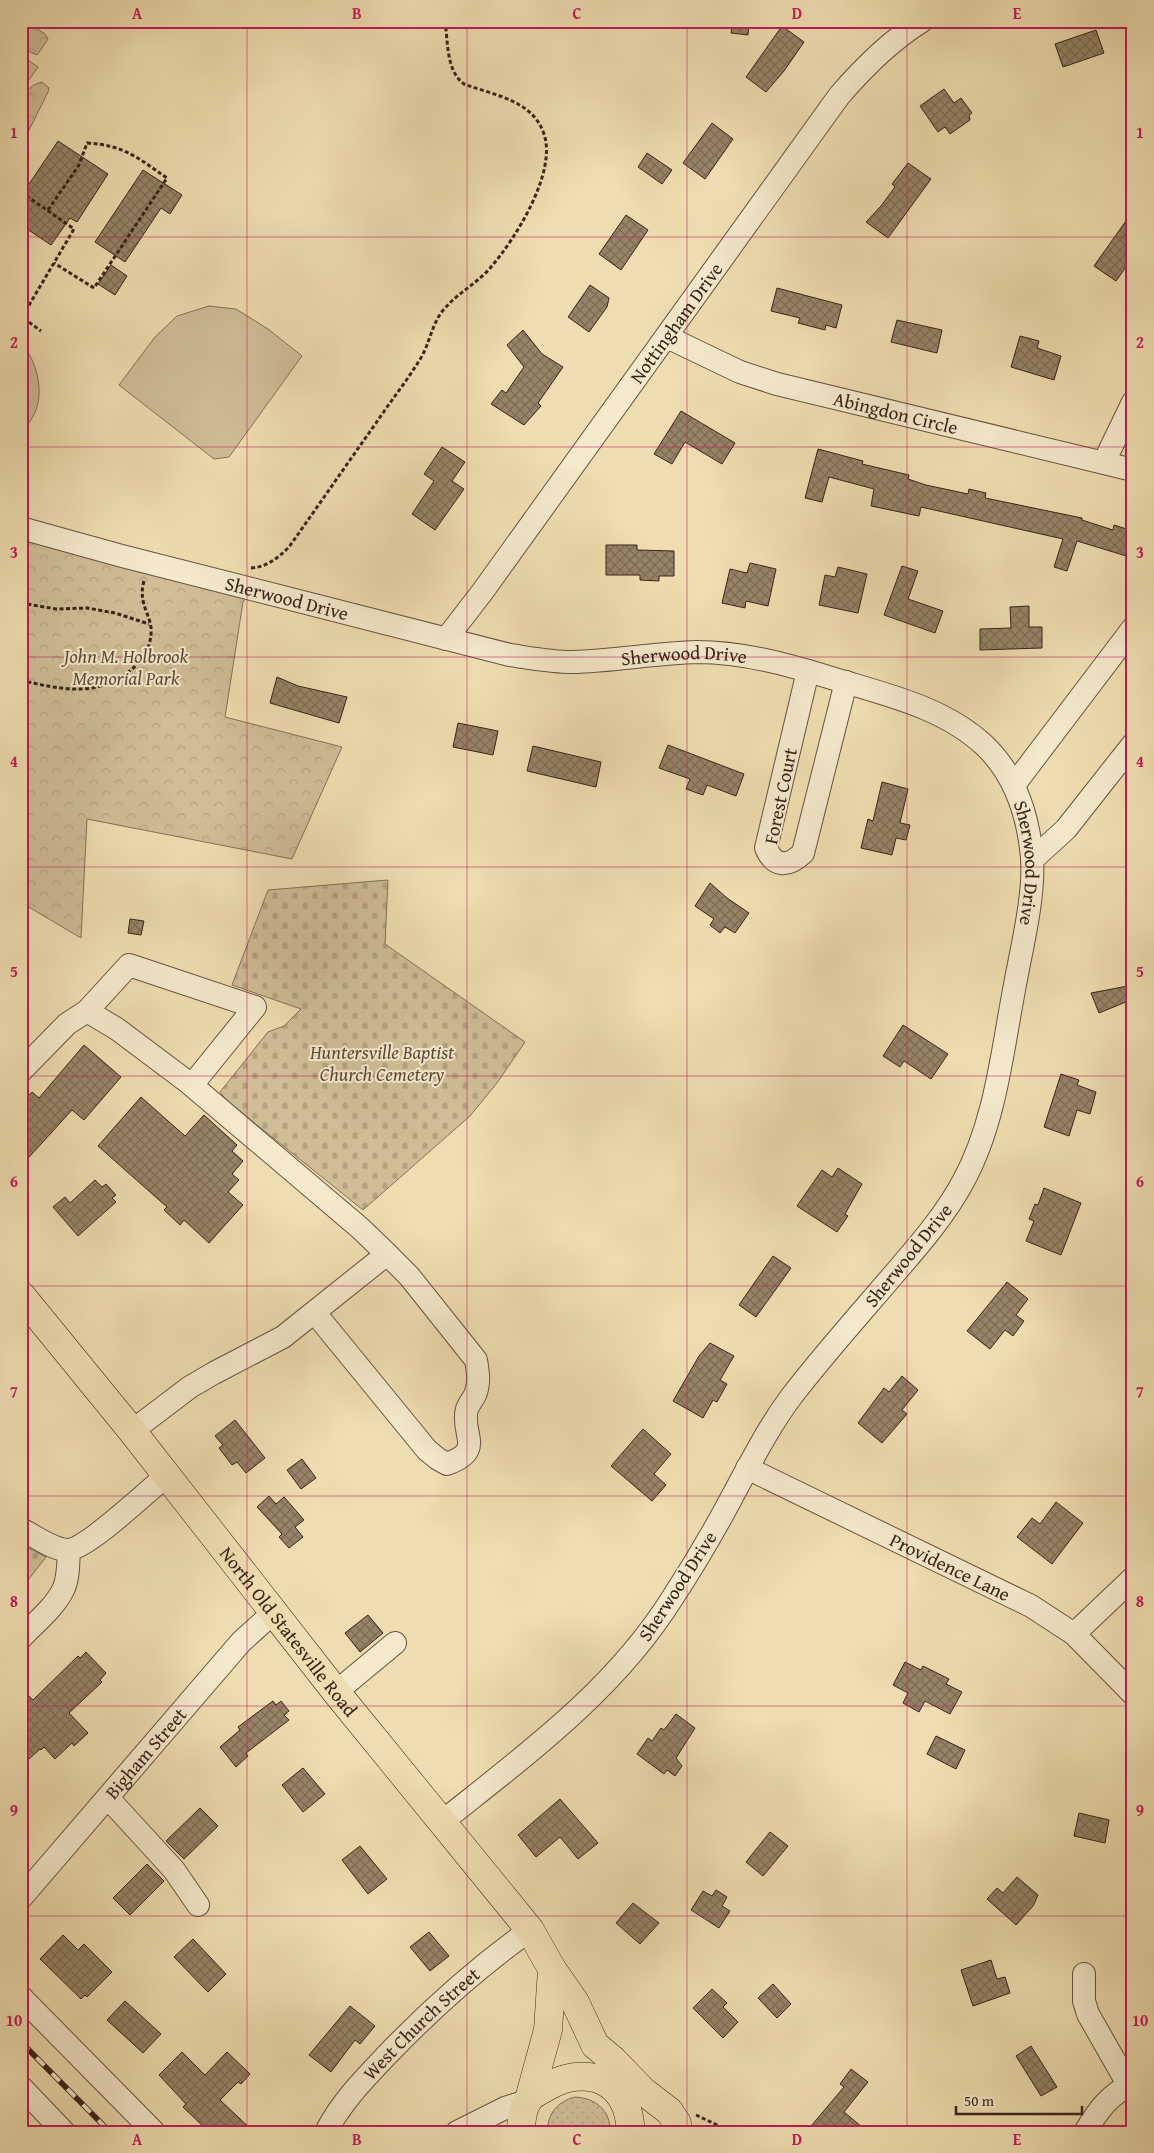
<svg xmlns="http://www.w3.org/2000/svg" width="1154" height="2153" font-family="'Gentium Book Plus',serif">
<style>
.grass{fill:url(#grass-dots);stroke:#847058}
.cemetery{fill:url(#cemetery-stones);stroke:#847058}
.park{fill:url(#park-crowns);stroke:#847058}
.pitch{fill:#cfbd96;stroke:#847058}
.building{fill:url(#building-cross-hatch);stroke:#382319}
.lines{fill:none;stroke-linecap:round;stroke-linejoin:round}
.minor-casing{stroke:#66523f;stroke-width:24}
.major-casing{stroke:#382319;stroke-width:29}
.path{stroke:#382319;stroke-width:3;stroke-dasharray:4 2.5;stroke-linecap:butt}
.minor{stroke:#f4e9cc;stroke-width:22}
.major{stroke:#eeddb0;stroke-width:28}
.rail-casing{stroke:#382319;stroke-width:5.5}
.rail{stroke:#f4e9cc;stroke-width:4;stroke-dasharray:11;stroke-linecap:butt}
.grid{fill:none;stroke:#c2185b;stroke-width:1;stroke-opacity:0.55}
.labels{text-anchor:middle;stroke-width:4;stroke-linejoin:round;paint-order:stroke}
.street-label{font-size:19px;fill:#382319;stroke:#f4e9cc}
.park-label{font-size:19px;font-style:italic;fill:#5e4a38;stroke:#f4e9cc}
.neatline{fill:none;stroke:#c2185b;stroke-width:2}
.grid-label{font-size:16px;text-anchor:middle;font-weight:bold;fill:#c2185b}
</style>
<defs>
<pattern id="grass-dots" width="8" height="8" patternUnits="userSpaceOnUse" patternTransform="scale(1.25)"><rect width="8" height="8" fill="#cfbd96"/><path d="M2 2h.1M6 6h.1" fill="none" stroke="#b2a281" stroke-width="1.8" stroke-linecap="round"/></pattern>
<pattern id="cemetery-stones" width="16" height="16" patternUnits="userSpaceOnUse" patternTransform="scale(1.25)"><rect width="16" height="16" fill="#cfbd96"/><path d="M2 7V4a2 2 0 0 1 4 0v3zM10 15v-3a2 2 0 0 1 4 0v3z" fill="#b2a281"/></pattern>
<pattern id="park-crowns" width="20" height="18" patternUnits="userSpaceOnUse" patternTransform="scale(1.25)"><rect width="20" height="18" fill="#cfbd96"/><path d="M2 6a3 3 0 1 1 6 0M12 15a3 3 0 1 1 6 0" fill="none" stroke="#b2a281"/></pattern>
<pattern id="building-cross-hatch" width="8" height="8" patternUnits="userSpaceOnUse" patternTransform="scale(1.25)"><rect width="8" height="8" fill="#978468"/><path d="M0 0l8 8M0 8l8-8" fill="none" stroke="#7c6c55"/></pattern>
</defs>
<rect width="100%" height="100%" fill="#eeddb0"/>
<filter id="stains"><feTurbulence type="fractalNoise" baseFrequency=".004" numOctaves="4"/><feColorMatrix values="0 0 0 0 .2 0 0 0 0 .09 0 0 0 0 .02 0 0 0 .5 -.17"/></filter>
<radialGradient id="worn" r=".72"><stop offset=".6" stop-color="#630" stop-opacity="0"/><stop offset="1" stop-color="#630" stop-opacity=".3"/></radialGradient>
<!-- grass -->
<path class="grass" d="M575,2097c20,1 36,13 35,35h-63c1,-19 10,-30 28,-35z"/>
<!-- cemetery -->
<g class="cemetery">
<polygon points="388,880 385,944 525,1042 497,1083 470,1116 363,1210 227,1101 220,1092 268,1032 284,1026 301,1009 232,985 268,890"/>
<polygon points="21,1544 46,1557 21,1589"/>
</g>
<!-- park -->
<g class="park">
<polygon points="21,21 25,21 45,34 48,39 37,55 21,48"/>
<path d="M42,82l7,6 -1,4 -27,54c0,-23 -8,-57 21,-64z"/>
<polygon points="21,528 253,589 243,602 225,717 342,747 292,859 87,819 81,938 27,906 21,913"/>
</g>
<!-- pitch -->
<g class="pitch">
<polygon points="21,55 38,67 21,91"/>
<polygon points="209,306 236,309 268,329 302,356 229,457 214,459 119,385 155,337 177,316"/>
<path d="M21,343c15,16 23,46 15,67 -3,8 -10,17 -15,24z"/>
</g>
<!-- building -->
<g class="building">
<polygon points="733,21 749,21 748,35 731,33"/>
<polygon points="782,26 804,42 784,71 766,92 746,77"/>
<polygon points="1096,30 1104,53 1063,67 1055,44"/>
<polygon points="944,89 954,103 961,98 972,113 969,115 970,120 950,134 945,127 938,132 920,106"/>
<polygon points="712,123 733,139 705,179 683,163"/>
<polygon points="58,141 108,174 77,222 70,218 51,245 21,225 21,196"/>
<polygon points="647,153 672,170 662,184 638,167"/>
<polygon points="908,163 931,179 888,238 866,222 881,206 895,187 892,184"/>
<polygon points="143,170 182,195 170,214 161,208 125,262 95,242"/>
<polygon points="1133,211 1133,257 1116,281 1094,266"/>
<polygon points="626,215 648,230 621,270 599,254"/>
<polygon points="111,265 127,276 115,295 98,284"/>
<polygon points="590,285 609,298 607,307 589,332 568,317"/>
<polygon points="777,288 842,305 836,328 826,325 825,330 798,323 800,318 771,311"/>
<polygon points="897,320 942,330 937,353 891,342"/>
<polygon points="523,330 542,354 563,367 538,403 541,406 524,425 491,404 502,390 506,393 524,367 507,345"/>
<polygon points="1020,336 1039,341 1037,348 1061,356 1054,380 1011,367"/>
<polygon points="681,411 735,443 722,464 685,442 672,464 654,454"/>
<polygon points="442,447 465,462 452,481 464,489 435,530 412,514 434,481 424,474"/>
<polygon points="818,449 863,461 862,464 909,475 908,479 926,485 968,494 969,489 986,493 985,498 1082,518 1082,520 1113,530 1114,525 1133,531 1133,558 1077,541 1067,571 1054,567 1063,539 921,507 919,516 871,506 874,489 829,477 822,502 805,498"/>
<polygon points="606,545 637,545 637,550 674,551 674,576 659,576 659,581 640,580 640,575 606,575"/>
<polygon points="750,563 776,569 768,606 746,601 745,608 722,603 730,569 747,573"/>
<polygon points="902,566 918,571 908,599 943,611 935,633 884,615"/>
<polygon points="838,567 867,574 858,613 819,605 825,575 835,577"/>
<polygon points="1029,606 1029,627 1042,627 1042,648 980,650 980,629 1011,628 1010,607"/>
<polygon points="277,677 298,686 347,697 339,723 270,703"/>
<polygon points="458,723 498,731 493,755 453,747"/>
<polygon points="668,745 744,774 736,796 707,785 703,795 686,789 690,779 659,768"/>
<polygon points="533,746 601,762 596,787 527,771"/>
<polygon points="882,782 908,789 900,823 910,825 906,840 896,838 892,855 861,848 868,819 873,821"/>
<polygon points="710,883 727,898 749,913 735,933 725,927 720,933 710,925 714,919 695,906"/>
<polygon points="130,919 144,921 141,935 128,933"/>
<polygon points="1133,985 1133,999 1099,1013 1091,993"/>
<polygon points="903,1025 948,1054 931,1079 904,1061 900,1067 883,1056"/>
<polygon points="84,1045 121,1077 84,1120 72,1110 21,1166 21,1104 32,1092 39,1098"/>
<polygon points="1061,1074 1079,1080 1077,1085 1096,1092 1090,1114 1077,1110 1069,1136 1044,1127"/>
<polygon points="141,1097 185,1136 204,1115 237,1145 232,1151 243,1161 232,1174 239,1180 228,1192 243,1205 209,1243 184,1220 180,1225 164,1210 167,1207 98,1146"/>
<polygon points="838,1168 862,1184 845,1214 848,1216 837,1232 797,1206 822,1170 832,1177"/>
<polygon points="95,1180 102,1187 106,1184 116,1195 112,1198 116,1202 78,1236 53,1207 65,1197 70,1203"/>
<polygon points="1044,1188 1081,1203 1061,1255 1026,1241 1034,1221 1029,1219 1035,1204 1038,1205"/>
<polygon points="773,1256 791,1268 756,1317 739,1305"/>
<polygon points="1007,1282 1028,1299 1016,1315 1024,1321 1013,1336 1005,1330 990,1349 967,1331"/>
<polygon points="710,1343 734,1356 720,1380 727,1384 717,1402 713,1400 703,1418 673,1401 699,1356"/>
<polygon points="902,1376 918,1390 902,1410 907,1414 882,1443 858,1423 884,1388 889,1392"/>
<polygon points="235,1420 265,1458 246,1473 237,1462 232,1465 219,1448 223,1445 215,1436"/>
<polygon points="643,1429 671,1454 654,1474 666,1485 652,1501 611,1466"/>
<polygon points="302,1459 316,1478 301,1489 287,1470"/>
<polygon points="269,1496 276,1504 284,1497 304,1520 295,1527 303,1537 289,1548 279,1537 282,1534 257,1507"/>
<polygon points="1056,1502 1083,1523 1052,1564 1017,1537 1032,1518 1040,1524"/>
<polygon points="368,1615 383,1633 360,1652 345,1633"/>
<polygon points="86,1652 106,1673 100,1680 102,1682 69,1713 88,1733 74,1746 72,1743 55,1759 44,1747 41,1750 40,1749 29,1759 21,1751 21,1703 29,1696 33,1700 78,1656 80,1658"/>
<polygon points="905,1662 921,1670 923,1666 949,1679 946,1684 962,1692 950,1714 925,1701 919,1712 903,1703 908,1693 893,1685"/>
<polygon points="273,1701 276,1705 281,1701 289,1711 284,1715 289,1720 246,1753 248,1756 236,1767 220,1747 240,1730 238,1727"/>
<polygon points="676,1714 695,1728 676,1758 682,1766 675,1776 667,1770 664,1774 637,1754 648,1738 652,1741 661,1728 664,1730"/>
<polygon points="936,1736 965,1750 956,1769 927,1754"/>
<polygon points="303,1768 325,1794 303,1812 282,1785"/>
<polygon points="560,1799 598,1843 578,1859 560,1837 536,1857 518,1835"/>
<polygon points="200,1808 218,1826 184,1859 166,1841"/>
<polygon points="1079,1813 1109,1820 1105,1843 1074,1836"/>
<polygon points="770,1832 788,1846 763,1876 746,1862"/>
<polygon points="360,1846 387,1879 368,1894 342,1860"/>
<polygon points="147,1864 164,1881 130,1915 113,1898"/>
<polygon points="1017,1877 1038,1895 1033,1906 1016,1925 987,1899 997,1888 1003,1893"/>
<polygon points="716,1890 727,1897 722,1906 730,1911 719,1928 691,1910 703,1891 712,1896"/>
<polygon points="633,1903 659,1923 640,1944 616,1923"/>
<polygon points="429,1932 449,1956 430,1971 410,1947"/>
<polygon points="63,1935 78,1950 84,1944 112,1972 87,1997 85,1995 81,1999 40,1959"/>
<polygon points="193,1939 226,1974 208,1992 174,1957"/>
<polygon points="991,1960 997,1979 1005,1977 1010,1993 973,2006 961,1970"/>
<polygon points="773,1984 791,2004 777,2018 758,1998"/>
<polygon points="712,1989 727,2003 723,2007 738,2022 723,2038 693,2008"/>
<polygon points="125,2001 161,2034 143,2053 107,2020"/>
<polygon points="350,2006 375,2026 360,2044 355,2040 331,2072 309,2055"/>
<polygon points="1031,2046 1057,2087 1041,2096 1016,2056"/>
<polygon points="182,2052 205,2075 227,2052 250,2074 241,2084 238,2082 220,2100 254,2132 209,2132 183,2107 186,2104 159,2075"/>
<polygon points="851,2069 868,2082 844,2112 868,2132 806,2132 844,2087 840,2084"/>
</g>
<g class="lines">
<!-- minor casing -->
<g class="minor-casing">
<g id="minor">
<path id="s1" d="M667,337l73,35 37,12 356,86"/>
<polyline points="1104,462 1133,402"/>
<path id="s2" d="M21,528l101,28 388,99c21,3 41,7 62,7 42,-1 84,-9 125,-10 48,0 96,14 141,28 50,15 106,28 146,65 31,29 44,70 48,112 3,40 -11,93 -18,133 -12,63 -19,133 -50,190 -18,34 -44,64 -69,93 -35,41 -71,81 -104,124 -23,31 -40,65 -59,100 -18,34 -38,68 -59,100 -58,93 -146,157 -230,224"/>
<path id="s3" d="M446,639l37,-48 356,-495c24,-28 51,-55 83,-75"/>
<path d="M808,671l-42,177c9,20 22,19 37,5l43,-171"/>
<polyline points="1014,785 1133,628"/>
<polyline points="1032,860 1066,829 1133,744"/>
<polyline points="87,1011 129,965 255,1007 192,1085"/>
<polyline points="21,1071 67,1024 87,1011 117,1029 189,1083 360,1228 387,1254 283,1337 214,1373 190,1387 132,1431"/>
<path d="M315,1313l112,137 11,9 9,5c39,-14 13,-30 20,-55 2,-5 6,-10 8,-14 5,-12 3,-23 1,-35l-67,-84 -22,-22"/>
<path id="s4" d="M747,1468l284,138 43,28 59,60"/>
<path d="M21,1529c14,7 30,20 46,21 19,0 82,-60 99,-74"/>
<polyline points="1074,1634 1133,1578"/>
<path d="M21,1638c14,-15 33,-30 42,-48 6,-12 5,-27 6,-40"/>
<polyline points="336,1692 395,1643"/>
<polyline points="108,1798 174,1870 198,1905"/>
<path id="s5" d="M21,1898l220,-256 33,-30"/>
<polyline points="1084,1974 1084,2001 1088,2014 1129,2086"/>
<polyline points="21,1997 154,2132"/>
<polyline points="21,2087 64,2132"/>
<path id="s6" d="M326,2132c14,-28 37,-52 59,-75 44,-46 93,-90 145,-127"/>
<polyline points="457,2132 505,2108 527,2101"/>
<path d="M1085,2132c12,-20 25,-39 48,-48"/>
</g>
</g>
<!-- major casing -->
<g class="major-casing">
<g id="major">
<path id="s7" d="M21,1295l111,136 204,261 194,238 22,39 23,33 20,43 18,15 30,31 26,20 8,12"/>
<polyline points="529,2099 548,2030 552,1969"/>
<path d="M521,2132c0,-10 1,-21 6,-30 3,-6 12,-11 18,-14 30,-19 69,-16 82,21 2,7 4,15 3,23"/>
</g>
</g>
<!-- path -->
<g class="path">
<polyline points="21,192 74,229 22,317 41,331"/>
<path d="M48,210l31,-45 8,-22c37,2 51,15 80,35l-73,110 -40,-25"/>
<path d="M251,568c16,-1 27,-10 38,-21 29,-41 58,-83 87,-124 14,-21 30,-41 43,-62 10,-15 12,-34 22,-48 14,-19 36,-29 50,-46 25,-29 66,-95 53,-133 -11,-34 -51,-39 -80,-50 -18,-13 -16,-43 -19,-63"/>
<polyline points="21,603 56,609 87,608 115,613 149,624"/>
<path d="M21,680c19,5 38,9 57,9 31,1 71,-22 73,-55 2,-18 -14,-29 -7,-53"/>
<polyline points="696,2115 732,2132"/>
</g>
<!-- minor -->
<use href="#minor" class="minor"/>
<!-- major -->
<use href="#major" class="major"/>
<!-- rail casing -->
<g class="rail-casing">
<polyline id="rail" points="21,2042 110,2132"/>
</g>
<!-- rail -->
<use href="#rail" class="rail"/>
</g>
<!-- grid -->
<path class="grid" d="M247,21v2111M467,21v2111M687,21v2111M907,21v2111M21,237h1112M21,447h1112M21,657h1112M21,867h1112M21,1076h1112M21,1286h1112M21,1496h1112M21,1706h1112M21,1916h1112"/>
<g class="labels">
<!-- street labels -->
<g class="street-label">
<text dy="7" stroke="none"><textPath href="#s3" startOffset="391">Nottingham Drive</textPath></text>
<text dy="7" stroke="none"><textPath href="#s1" startOffset="242">Abingdon Circle</textPath></text>
<text dy="7" stroke="none"><textPath href="#s2" startOffset="275">Sherwood Drive</textPath></text>
<text dy="7" stroke="none"><textPath href="#s2" startOffset="680">Sherwood Drive</textPath></text>
<text transform="translate(780 796) rotate(-78)" y="7">Forest Court</text>
<text dy="7" stroke="none"><textPath href="#s2" startOffset="1129">Sherwood Drive</textPath></text>
<text transform="translate(908 1255) rotate(-51)" y="7">Sherwood Drive</text>
<text dy="7" stroke="none"><textPath href="#s4" startOffset="226">Providence Lane</textPath></text>
<text transform="translate(677 1586) rotate(-57)" y="7">Sherwood Drive</text>
<text dy="7" stroke="none"><textPath href="#s7" startOffset="430">North Old Statesville Road</textPath></text>
<text dy="7" stroke="none"><textPath href="#s5" startOffset="191">Bigham Street</textPath></text>
<text dy="7" stroke="none"><textPath href="#s6" startOffset="145">West Church Street</textPath></text>
</g>
<!-- park labels -->
<g class="park-label">
<text x="126" y="663">John M. Holbrook<tspan x="126" dy="22">Memorial Park</tspan></text>
<text x="382" y="1059">Huntersville Baptist<tspan x="382" dy="22">Church Cemetery</tspan></text>
</g>
</g>
<!-- margin -->
<rect width="1154" height="2153" fill="none" stroke="#eeddb0" stroke-width="55"/>
<!-- scale -->
<path d="M956 2106v8h126v-8" fill="none" stroke="#382319" stroke-width="2.5"/>
<text x="964" y="2106" font-size="15" fill="#382319" stroke="#f4e9cc" stroke-width="4" paint-order="stroke">50 m</text>
<rect x="28" y="28" width="1098" height="2098" class="neatline"/>
<g class="grid-label">
<text x="137" y="19">A</text>
<text x="357" y="19">B</text>
<text x="577" y="19">C</text>
<text x="797" y="19">D</text>
<text x="1017" y="19">E</text>
<text x="14" y="138">1</text>
<text x="1140" y="138">1</text>
<text x="14" y="348">2</text>
<text x="1140" y="348">2</text>
<text x="14" y="558">3</text>
<text x="1140" y="558">3</text>
<text x="14" y="767">4</text>
<text x="1140" y="767">4</text>
<text x="14" y="977">5</text>
<text x="1140" y="977">5</text>
<text x="14" y="1187">6</text>
<text x="1140" y="1187">6</text>
<text x="14" y="1397">7</text>
<text x="1140" y="1397">7</text>
<text x="14" y="1607">8</text>
<text x="1140" y="1607">8</text>
<text x="14" y="1816">9</text>
<text x="1140" y="1816">9</text>
<text x="14" y="2026">10</text>
<text x="1140" y="2026">10</text>
<text x="137" y="2145">A</text>
<text x="357" y="2145">B</text>
<text x="577" y="2145">C</text>
<text x="797" y="2145">D</text>
<text x="1017" y="2145">E</text>
</g>
<rect width="100%" height="100%" filter="url(#stains)"/>
<rect width="100%" height="100%" fill="url(#worn)"/>
</svg>
